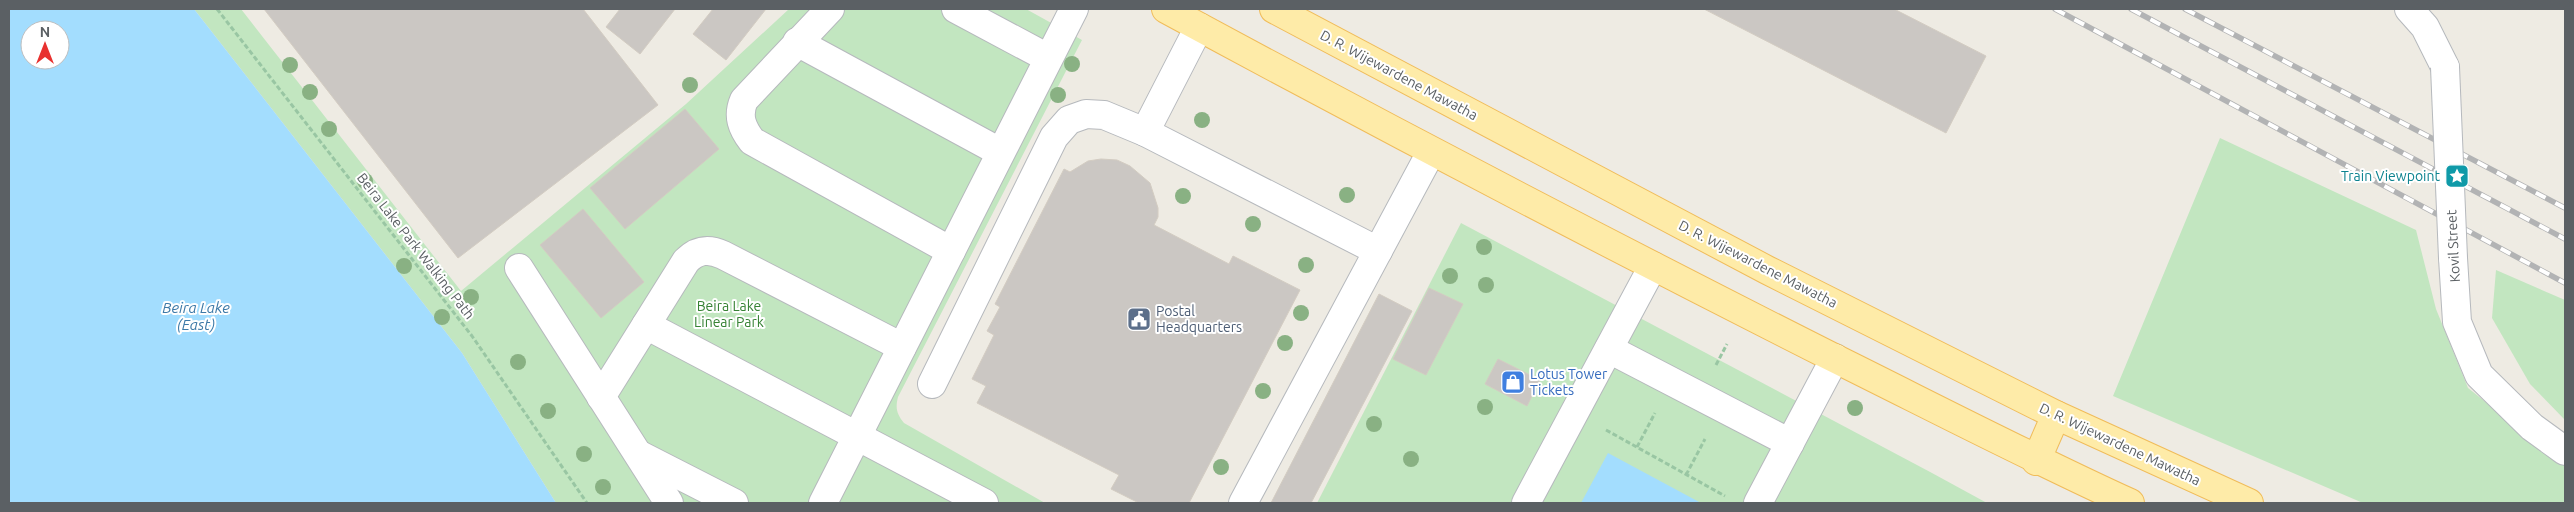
<svg xmlns="http://www.w3.org/2000/svg" width="2574" height="512" font-family="Ubuntu,sans-serif">
<style>
.green{fill:#c2e6c0}
.water{fill:#a3ddfe;fill-rule:evenodd}
.building{fill:#cbc7c3;stroke:#d3ccc2}
.lines{fill:none;stroke-linecap:round;stroke-linejoin:round}
.minor-casing{stroke:#b6b9bd;stroke-width:30}
.major-casing{stroke:#f0bc5a;stroke-width:30}
.path{stroke:#99c6a3;stroke-width:3;stroke-dasharray:5 2.5;stroke-linecap:butt}
.minor{stroke:#fff;stroke-width:28}
.major{stroke:#feeba8;stroke-width:28}
.rail-casing{stroke:#b2b3b4;stroke-width:5.5}
.rail{stroke:#fff;stroke-width:4;stroke-dasharray:11;stroke-linecap:butt}
.minor-bridge-casing{stroke:#b6b9bd;stroke-width:30;stroke-linecap:butt}
.minor-bridge{stroke:#fff;stroke-width:28}
.tree{fill:#89b183}
.labels{text-anchor:middle;stroke-width:4;stroke-linejoin:round;paint-order:stroke}
.street-label{font-size:14px;fill:#5b6064;stroke:#fff}
.culture-label{font-size:14px;fill:#0d838f;stroke:#fff;text-anchor:end}
.park-label{font-size:14px;fill:#368234;stroke:#fff}
.service-label{font-size:14px;fill:#4e5e75;stroke:#fff;text-anchor:start}
.shop-label{font-size:14px;fill:#366cbe;stroke:#fff;text-anchor:start}
.water-label{font-size:15px;font-style:italic;fill:#3d79a7;stroke:#fff}
</style>
<rect width="100%" height="100%" fill="#eeebe3"/>
<!-- green -->
<g class="green">
<path d="M194,9h47l220,282 225,-187 103,-95h237l56,31 -184,357c-3,12 -1,17 6,26l141,80h-489l-94,-150z"/>
<polygon points="2220,138 2416,230 2436,309 2468,388 2565,465 2565,503 2363,503 2113,396"/>
<polygon points="1461,223 1932,473 1987,503 1317,503"/>
<polygon points="2496,270 2565,300 2565,420 2530,384 2492,318"/>
</g>
<!-- water -->
<g class="water">
<path d="M9,9h185l268,344 94,150h-547zM30,30h30v30h-30z"/>
<polygon points="1608,453 1701,503 1581,503"/>
</g>
<!-- building -->
<g class="building">
<polygon points="264,9 583,9 658,105 458,258"/>
<polygon points="620,9 675,9 640,54 606,27"/>
<polygon points="713,9 766,9 726,60 693,34"/>
<polygon points="1704,9 1894,9 1986,56 1946,133"/>
<polygon points="685,109 719,149 625,229 590,188"/>
<polygon points="1101,159 1117,160 1130,166 1150,183 1158,208 1158,217 1154,225 1229,264 1233,256 1300,290 1189,503 1139,503 1111,489 1119,475 977,403 986,386 972,379 994,335 987,331 1000,307 995,304 1064,169 1070,172 1088,161"/>
<polygon points="583,209 644,282 601,318 540,245"/>
<polygon points="1429,288 1463,304 1426,375 1393,359"/>
<polygon points="1379,294 1412,311 1311,503 1271,503"/>
<polygon points="1498,359 1540,380 1527,406 1485,384"/>
</g>
<g class="lines">
<!-- minor casing -->
<g class="minor-casing">
<g id="minor">
<path d="M830,9l-86,91c-7,16 -2,28 8,41l199,110"/>
<polyline points="956,9 1048,58"/>
<polyline points="2409,9 2425,27 2445,67"/>
<polyline points="797,42 1000,152"/>
<polyline points="1145,132 1199,27"/>
<polyline points="2453,258 2457,322 2479,375 2532,427 2565,451"/>
<polyline points="519,268 669,503"/>
<polyline points="646,325 984,503"/>
<polyline points="1609,349 1790,443"/>
<polyline points="932,384 1054,137 1069,120 1086,114 1104,115 1145,132 1378,251"/>
<path d="M601,397l85,-136c11,-11 22,-13 37,-6l179,92"/>
<polyline points="640,455 734,503"/>
<polyline points="823,503 1074,9"/>
<polyline points="1243,503 1431,152"/>
<polyline points="1526,503 1653,266"/>
<polyline points="1758,503 1835,358"/>
</g>
</g>
<!-- major casing -->
<g class="major-casing">
<g id="major">
<path d="M1166,9c220,119 442,235 666,348 99,49 197,100 298,146"/>
<polyline points="1274,9 1767,270 2056,415 2249,503"/>
<polyline points="2036,461 2056,415"/>
</g>
</g>
<!-- path -->
<g class="path">
<polyline points="217,9 472,336 587,503"/>
<polyline points="1716,365 1727,344"/>
<polyline points="1606,430 1725,496"/>
<polyline points="1637,447 1655,413"/>
<polyline points="1686,475 1705,439"/>
</g>
<!-- minor -->
<use href="#minor" class="minor"/>
<!-- major -->
<use href="#major" class="major"/>
<!-- rail casing -->
<g class="rail-casing">
<g id="rail">
<polyline points="2055,9 2565,283"/>
<polyline points="2131,9 2565,239"/>
<polyline points="2185,9 2565,208"/>
</g>
</g>
<!-- rail -->
<use href="#rail" class="rail"/>
<!-- minor-bridge casing -->
<g class="minor-bridge-casing">
<polyline id="minor-bridge" points="2445,67 2453,258"/>
</g>
<!-- minor-bridge -->
<use href="#minor-bridge" class="minor-bridge"/>
</g>
<!-- trees -->
<g class="tree">
<circle cx="1072" cy="64" r="8"/>
<circle cx="290" cy="65" r="8"/>
<circle cx="690" cy="85" r="8"/>
<circle cx="310" cy="92" r="8"/>
<circle cx="1058" cy="95" r="8"/>
<circle cx="1202" cy="120" r="8"/>
<circle cx="329" cy="129" r="8"/>
<circle cx="365" cy="181" r="8"/>
<circle cx="1347" cy="195" r="8"/>
<circle cx="1183" cy="196" r="8"/>
<circle cx="1253" cy="224" r="8"/>
<circle cx="1484" cy="247" r="8"/>
<circle cx="1306" cy="265" r="8"/>
<circle cx="404" cy="266" r="8"/>
<circle cx="1450" cy="276" r="8"/>
<circle cx="1486" cy="285" r="8"/>
<circle cx="471" cy="297" r="8"/>
<circle cx="1301" cy="313" r="8"/>
<circle cx="442" cy="317" r="8"/>
<circle cx="1285" cy="343" r="8"/>
<circle cx="518" cy="362" r="8"/>
<circle cx="1263" cy="391" r="8"/>
<circle cx="1485" cy="407" r="8"/>
<circle cx="1855" cy="408" r="8"/>
<circle cx="548" cy="411" r="8"/>
<circle cx="1374" cy="424" r="8"/>
<circle cx="584" cy="454" r="8"/>
<circle cx="1411" cy="459" r="8"/>
<circle cx="1221" cy="467" r="8"/>
<circle cx="603" cy="487" r="8"/>
</g>
<!-- icons -->
<defs>
<g id="sight-square" transform="scale(1.25)"><rect x="-9" y="-9" width="18" height="18" rx="4" fill="#0f9aa8" stroke="#fff"/><path d="M0-6L1.8-2.2L6-1.7L2.9 1.2L3.7 5.4L0 3.3L-3.7 5.4L-2.9 1.2L-6-1.7L-1.8-2.2Z" fill="#fff"/></g>
<g id="civic-square" transform="scale(1.25)"><rect x="-9" y="-9" width="18" height="18" rx="4" fill="#5c6f8a" stroke="#fff"/><path d="M-.6-6.5H3V-4.5H.6V-3L4-1V1h2V6H-6V1h2V-1L-.6-3ZM-1.2 2.5V6h2.4V2.5Z" fill="#fff"/></g>
<g id="shop-square" transform="scale(1.25)"><rect x="-9" y="-9" width="18" height="18" rx="4" fill="#3f7fe0" stroke="#fff"/><path d="M-5-2.5h2.3a2.7 3.5 0 0 1 5.4 0H5L5.5 6h-11ZM-1.5-2.5h3a1.5 2.3 0 0 0-3 0Z" fill="#fff"/></g>
</defs>
<g fill-rule="evenodd">
<use href="#sight-square" x="2457" y="176"/>
<use href="#civic-square" x="1139" y="319"/>
<use href="#shop-square" x="1513" y="382"/>
</g>
<g class="labels">
<!-- street labels -->
<g class="street-label">
<text transform="translate(1399 75) rotate(28)" y="5">D. R. Wijewardene Mawatha</text>
<text transform="translate(416 246) rotate(52)" y="5">Beira Lake Park Walking Path</text>
<text transform="translate(2453 246) rotate(-93)" y="5">Kovil Street</text>
<text transform="translate(1758 264) rotate(27)" y="5">D. R. Wijewardene Mawatha</text>
<text transform="translate(2120 444) rotate(25)" y="5">D. R. Wijewardene Mawatha</text>
</g>
<!-- culture labels -->
<g class="culture-label">
<text x="2440" y="181">Train Viewpoint</text>
</g>
<!-- park labels -->
<g class="park-label">
<text x="729" y="311">Beira Lake<tspan x="729" dy="16">Linear Park</tspan></text>
</g>
<!-- service labels -->
<g class="service-label">
<text x="1156" y="316">Postal<tspan x="1156" dy="16">Headquarters</tspan></text>
</g>
<!-- shop labels -->
<g class="shop-label">
<text x="1530" y="379">Lotus Tower<tspan x="1530" dy="16">Tickets</tspan></text>
</g>
<!-- water labels -->
<g class="water-label">
<text x="196" y="313">Beira Lake<tspan x="196" dy="17">(East)</tspan></text>
</g>
</g>
<!-- border -->
<rect width="2574" height="512" fill="none" stroke="#5b6064" stroke-width="20"/>
<!-- north arrow -->
<g transform="translate(45 45)"><circle r="24" fill="#ffffff" stroke="#bdbfc1"/>
<path d="M0-4L9 19L0 12L-9 19Z" fill="#e8312f"/>
<text y="-8" font-size="14" font-weight="bold" text-anchor="middle" fill="#5b6064">N</text>
</g>
</svg>
